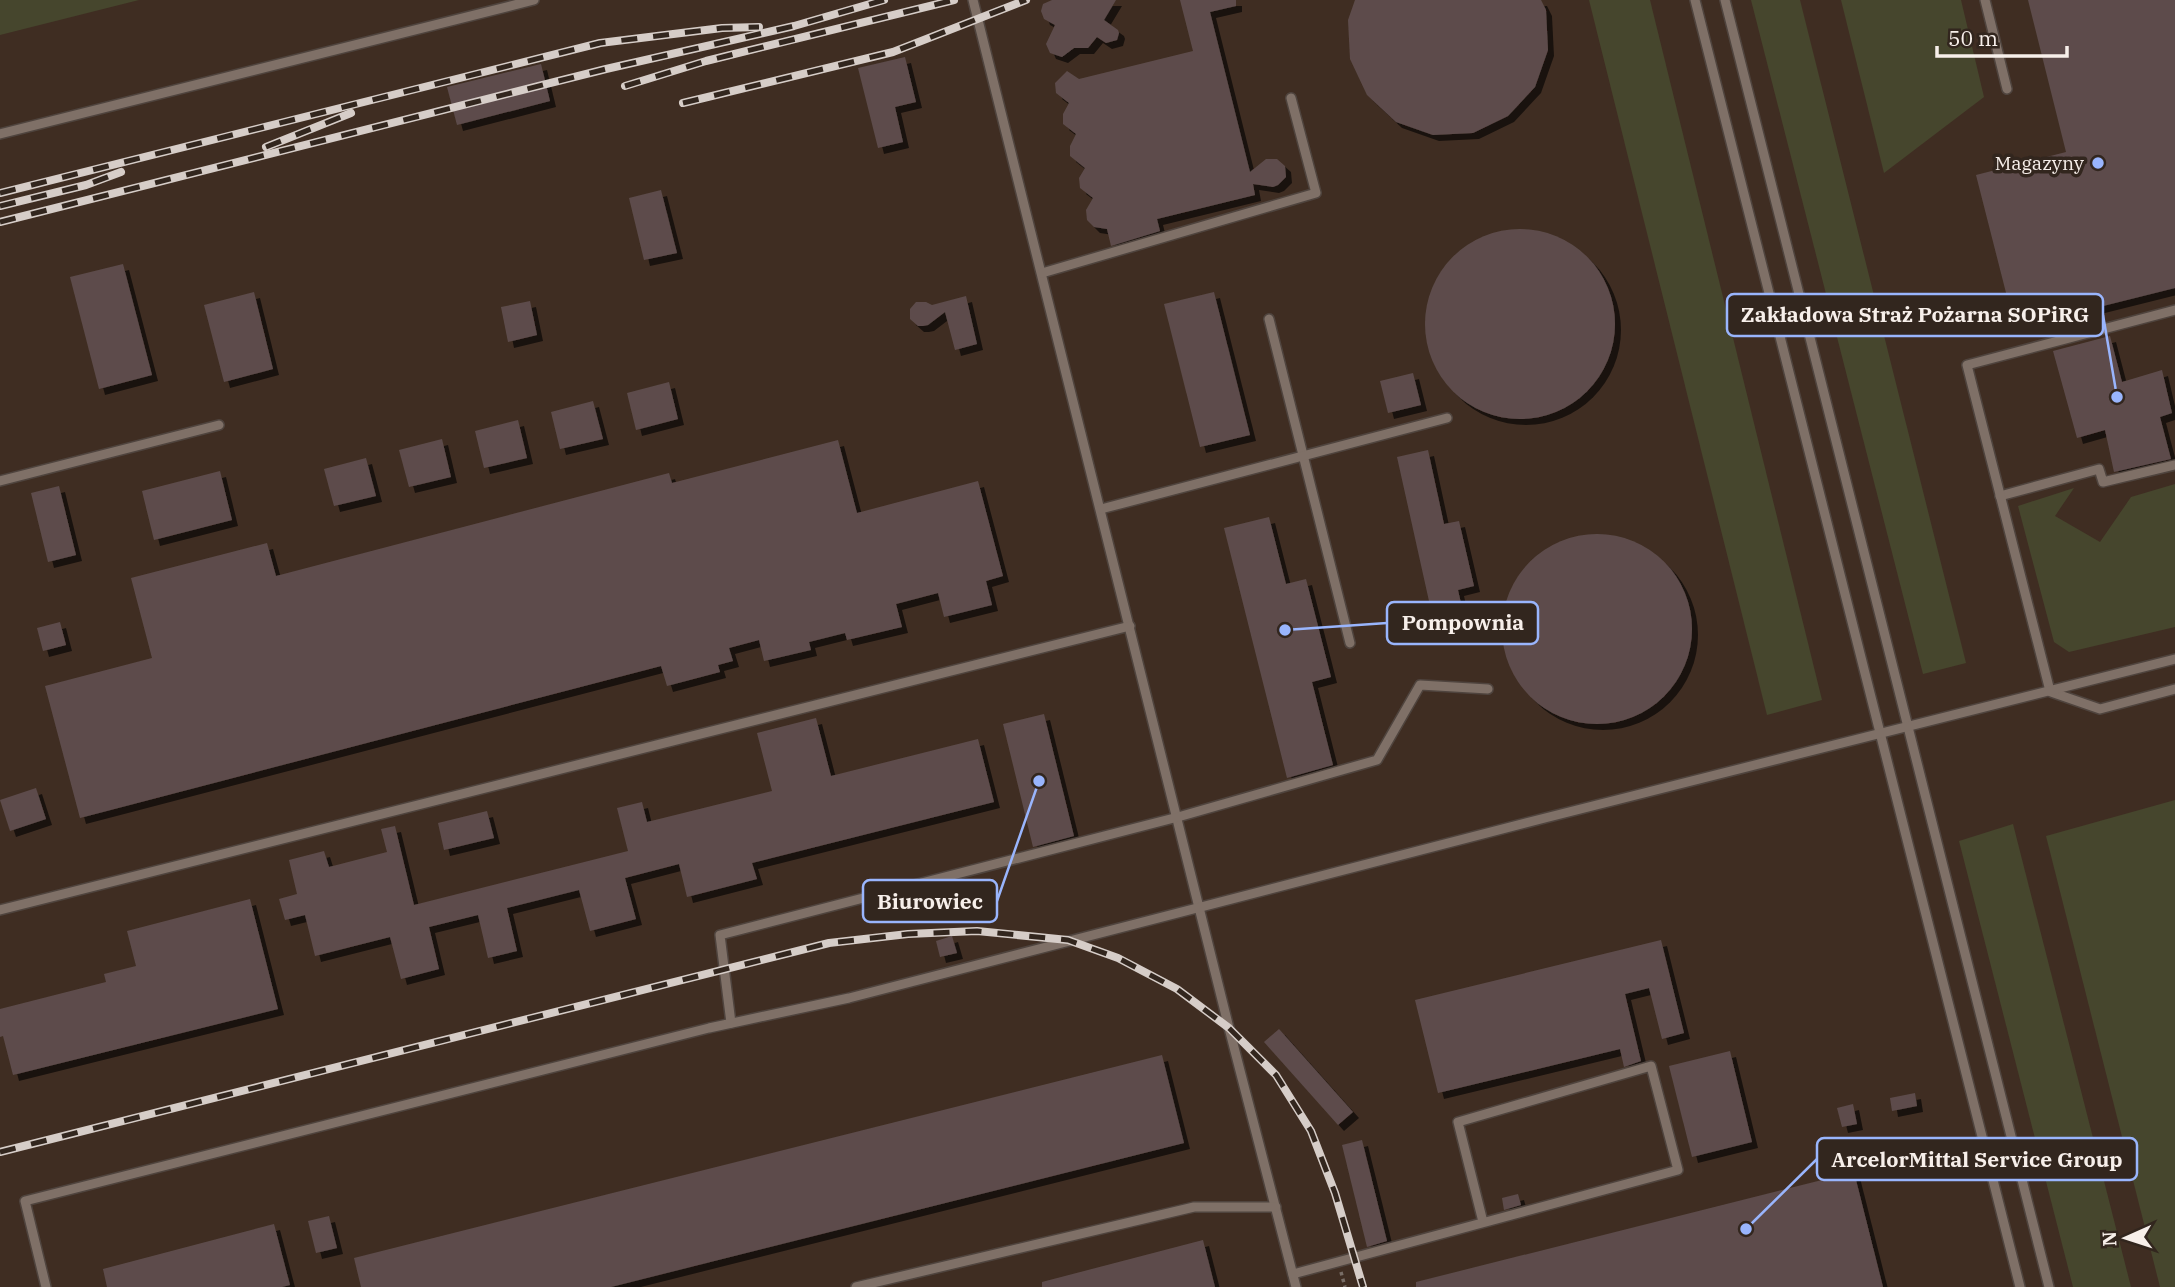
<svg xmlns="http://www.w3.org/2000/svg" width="2175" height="1287" font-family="'IBM Plex Serif',serif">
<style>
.built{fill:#3f2d22}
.green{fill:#46462d}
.building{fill:#5d4c4b;filter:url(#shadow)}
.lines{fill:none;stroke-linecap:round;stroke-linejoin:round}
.lane-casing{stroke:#4f443e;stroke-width:12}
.path{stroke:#786d66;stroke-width:3.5;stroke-dasharray:3.5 3.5;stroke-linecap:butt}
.lane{stroke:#7f7067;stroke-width:9}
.rail-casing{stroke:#d6cdc8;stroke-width:8}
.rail{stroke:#32261e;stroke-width:5;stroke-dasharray:16;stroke-linecap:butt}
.poi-dot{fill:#99b5fd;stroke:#32261e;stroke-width:2.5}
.labels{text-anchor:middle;stroke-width:7;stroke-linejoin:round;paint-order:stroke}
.poi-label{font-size:19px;fill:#f7efea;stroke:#32261e;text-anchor:end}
.leader{fill:none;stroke:#99b5fd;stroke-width:2.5}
.callout-dot{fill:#99b5fd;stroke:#32261e;stroke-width:2.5}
.callout{fill:#32261e;stroke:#99b5fd;stroke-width:2.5}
.callout-label{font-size:21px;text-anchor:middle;font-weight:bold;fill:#f7efea}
</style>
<defs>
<filter id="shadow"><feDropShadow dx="6" dy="6" stdDeviation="0" flood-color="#0009"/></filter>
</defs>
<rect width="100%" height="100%" fill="#32261e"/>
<!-- built -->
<rect class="built" x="0" y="0" width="2175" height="1287"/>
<!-- green -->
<g class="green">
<polygon points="0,0 139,0 0,35"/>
<polygon points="1589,0 1650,0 1822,700 1767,715"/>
<polygon points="1751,0 1800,0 1966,663 1923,674"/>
<polygon points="1841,0 1961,0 1984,97 1884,173"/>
<polygon points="2175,484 2175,627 2069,652 2054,642 2018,506 2074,488 2055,516 2100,542 2131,497"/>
<polygon points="2175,800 2175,1287 2160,1287 2046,836"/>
<polygon points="2013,824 2131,1287 2073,1287 1959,841"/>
</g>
<!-- building -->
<g class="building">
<polygon points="1052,0 1116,0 1104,20 1118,30 1119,33 1117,40 1106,43 1097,37 1088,48 1074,48 1062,57 1050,53 1046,44 1055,25 1044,19 1041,11 1043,4"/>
<polygon points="1180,0 1236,0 1236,6 1210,12 1250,172 1266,159 1277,159 1285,166 1286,177 1278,185 1273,187 1253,184 1255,195 1157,219 1160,231 1111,246 1107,229 1094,227 1087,220 1086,210 1093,198 1080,188 1079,178 1085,168 1070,156 1070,146 1076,134 1063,124 1063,114 1069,103 1056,93 1055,83 1067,71 1079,79 1193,51"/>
<polygon points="1355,0 1541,0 1546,10 1548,50 1535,87 1508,116 1473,133 1433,135 1396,122 1367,95 1350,59 1348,20"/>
<polygon points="2028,0 2175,0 2175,288 2015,328 1976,175 2066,152"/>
<polygon points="905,57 916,102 895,107 903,142 878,148 858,68"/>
<polygon points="541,64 550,101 457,125 447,87"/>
<polygon points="661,190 677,253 644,260 629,198"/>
<circle cx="1520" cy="324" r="95"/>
<polygon points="123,264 152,375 99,389 70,277"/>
<polygon points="254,292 273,369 224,382 204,305"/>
<polygon points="1214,292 1250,435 1200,447 1164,304"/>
<polygon points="966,296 977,344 955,350 945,312 928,325 923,326 918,326 910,319 910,309 916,302 926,302 932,305"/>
<polygon points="530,301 537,335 508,342 501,307"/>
<polygon points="2110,336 2122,382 2162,370 2172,413 2160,417 2171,459 2114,472 2105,430 2077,438 2053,351"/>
<polygon points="1413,373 1421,405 1388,413 1380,381"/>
<polygon points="669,382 678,419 636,430 627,393"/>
<polygon points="593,401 603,439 560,449 551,412"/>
<polygon points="518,420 527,458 484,468 475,431"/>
<polygon points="442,439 451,477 409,487 399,450"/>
<polygon points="838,440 857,513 978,481 1003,576 986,581 992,605 944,617 938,593 896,604 902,627 847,640 845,633 809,642 811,650 764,661 759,640 729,648 733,661 718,665 720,672 667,686 661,666 80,818 45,686 152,658 131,578 267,543 276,576 669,473 672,483"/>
<polygon points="1428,450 1444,524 1459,521 1474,586 1458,590 1463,612 1433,619 1397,457"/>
<polygon points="366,458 376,496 334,506 324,469"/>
<polygon points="220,471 232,520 154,540 142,491"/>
<polygon points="59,486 76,555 48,562 31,493"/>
<polygon points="1269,517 1286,584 1306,579 1331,677 1312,682 1333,765 1287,778 1224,528"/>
<circle cx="1597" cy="629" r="95"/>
<polygon points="60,622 66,645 43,651 37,628"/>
<polygon points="1044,714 1074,836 1033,847 1003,724"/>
<polygon points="816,718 831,776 978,739 994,802 752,863 757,879 687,897 679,864 625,878 636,919 590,931 579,890 507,908 517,951 488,958 478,915 429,927 439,969 401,979 390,937 315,956 305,915 285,920 279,899 297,894 289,860 324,851 329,867 387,852 381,829 395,826 414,905 628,851 617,808 642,802 647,822 772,791 757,733"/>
<polygon points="36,788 46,819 10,831 0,800"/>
<polygon points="487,811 494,838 444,850 438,823"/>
<polygon points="250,899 278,1009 13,1075 3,1036 0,1037 0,1009 106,982 104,974 136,966 127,931"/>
<polygon points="952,936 957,953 940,957 936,941"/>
<polygon points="1661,940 1684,1033 1662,1039 1649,988 1625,994 1641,1061 1624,1067 1620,1049 1438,1093 1415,1000"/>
<polygon points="1279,1029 1353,1112 1338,1125 1264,1042"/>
<polygon points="1730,1051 1752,1142 1692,1157 1669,1066"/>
<polygon points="1162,1055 1184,1143 611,1287 361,1287 354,1258"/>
<polygon points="1915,1093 1917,1106 1892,1111 1890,1098"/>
<polygon points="1853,1104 1857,1124 1842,1127 1837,1108"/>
<polygon points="1362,1140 1387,1241 1367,1247 1342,1145"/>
<polygon points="1854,1172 1883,1287 1416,1287 1416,1282"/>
<polygon points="1518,1194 1521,1205 1504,1210 1502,1198"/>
<polygon points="329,1216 337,1248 316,1253 308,1221"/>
<polygon points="274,1224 290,1285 282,1287 107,1287 103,1269"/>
<polygon points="1203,1240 1215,1287 1042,1287 1042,1282"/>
</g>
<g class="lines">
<!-- lane casing -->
<g class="lane-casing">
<g id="lane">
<polyline points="973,0 1229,1028 1296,1287"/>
<polyline points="1695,0 2020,1287"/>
<polyline points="1725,0 2049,1287"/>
<polyline points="1985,0 2007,89"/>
<polyline points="0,134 534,0"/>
<polyline points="1042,273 1316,193 1291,98"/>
<polyline points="1269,319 1350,643"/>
<polyline points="0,481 219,425"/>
<polyline points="2000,496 2099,469 2103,482 2175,465"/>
<polyline points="1101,509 1447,418"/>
<polyline points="2050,691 1967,365 2175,310"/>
<polyline points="2051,692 2100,709 2175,689"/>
<polyline points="0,910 1130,626"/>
<polyline points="731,1023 720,935 1178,817 1377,760 1420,685 1488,689"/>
<polyline points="1293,1274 1678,1170 1651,1066 1458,1122 1483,1222"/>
<polyline points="46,1287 25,1201 709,1028 849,998 1545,818 2175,659"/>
<polyline points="856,1287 1194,1207 1276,1207"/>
</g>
</g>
<!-- path -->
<polyline class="path" points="1341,1272 1345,1287"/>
<!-- lane -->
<use href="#lane" class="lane"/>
<!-- rail casing -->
<g class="rail-casing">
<g id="rail">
<polyline points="625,86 706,61 954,0"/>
<polyline points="683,103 893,52 1026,0"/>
<polyline points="266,147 351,113"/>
<polyline points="0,193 600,43 722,28 759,27"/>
<polyline points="0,206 86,185 121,172"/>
<polyline points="0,222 606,69 794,26 884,0"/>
<polyline points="0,1152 829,943 908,934 977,931 1068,940 1118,958 1177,989 1229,1028 1276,1075 1311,1131 1335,1193 1363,1287"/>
</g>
</g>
<!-- rail -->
<use href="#rail" class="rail"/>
</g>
<!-- markers -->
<circle class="poi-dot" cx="2098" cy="163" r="7"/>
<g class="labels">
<!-- poi labels -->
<g class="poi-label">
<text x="2084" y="170">Magazyny</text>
</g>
</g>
<!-- callouts -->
<path class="leader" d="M2117 397L2103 315M1285 630L1387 623M1039 781L997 901M1746 1229L1817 1159"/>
<g class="callout-dot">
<circle cx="2117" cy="397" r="7"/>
<circle cx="1285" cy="630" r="7"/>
<circle cx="1039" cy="781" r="7"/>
<circle cx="1746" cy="1229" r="7"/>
</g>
<g class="callout">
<rect x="1727" y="294" width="376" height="42" rx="7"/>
<rect x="1387" y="602" width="151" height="42" rx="7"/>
<rect x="863" y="880" width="134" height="42" rx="7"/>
<rect x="1817" y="1138" width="320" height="42" rx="7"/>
</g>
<g class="callout-label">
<text x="1915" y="322">Zakładowa Straż Pożarna SOPiRG</text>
<text x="1463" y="630">Pompownia</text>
<text x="930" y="909">Biurowiec</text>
<text x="1977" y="1167">ArcelorMittal Service Group</text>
</g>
<!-- north arrow -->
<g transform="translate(2126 1238) rotate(267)" stroke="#32261e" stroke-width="5" paint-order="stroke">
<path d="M0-5L12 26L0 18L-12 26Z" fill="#f7efea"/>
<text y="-10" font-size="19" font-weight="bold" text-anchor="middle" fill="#f7efea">N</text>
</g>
<!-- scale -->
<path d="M1937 46v10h130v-10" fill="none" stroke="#f7efea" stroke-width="3.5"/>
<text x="1948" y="46" font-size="21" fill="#f7efea" stroke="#32261e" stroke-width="5" paint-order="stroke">50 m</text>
</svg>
